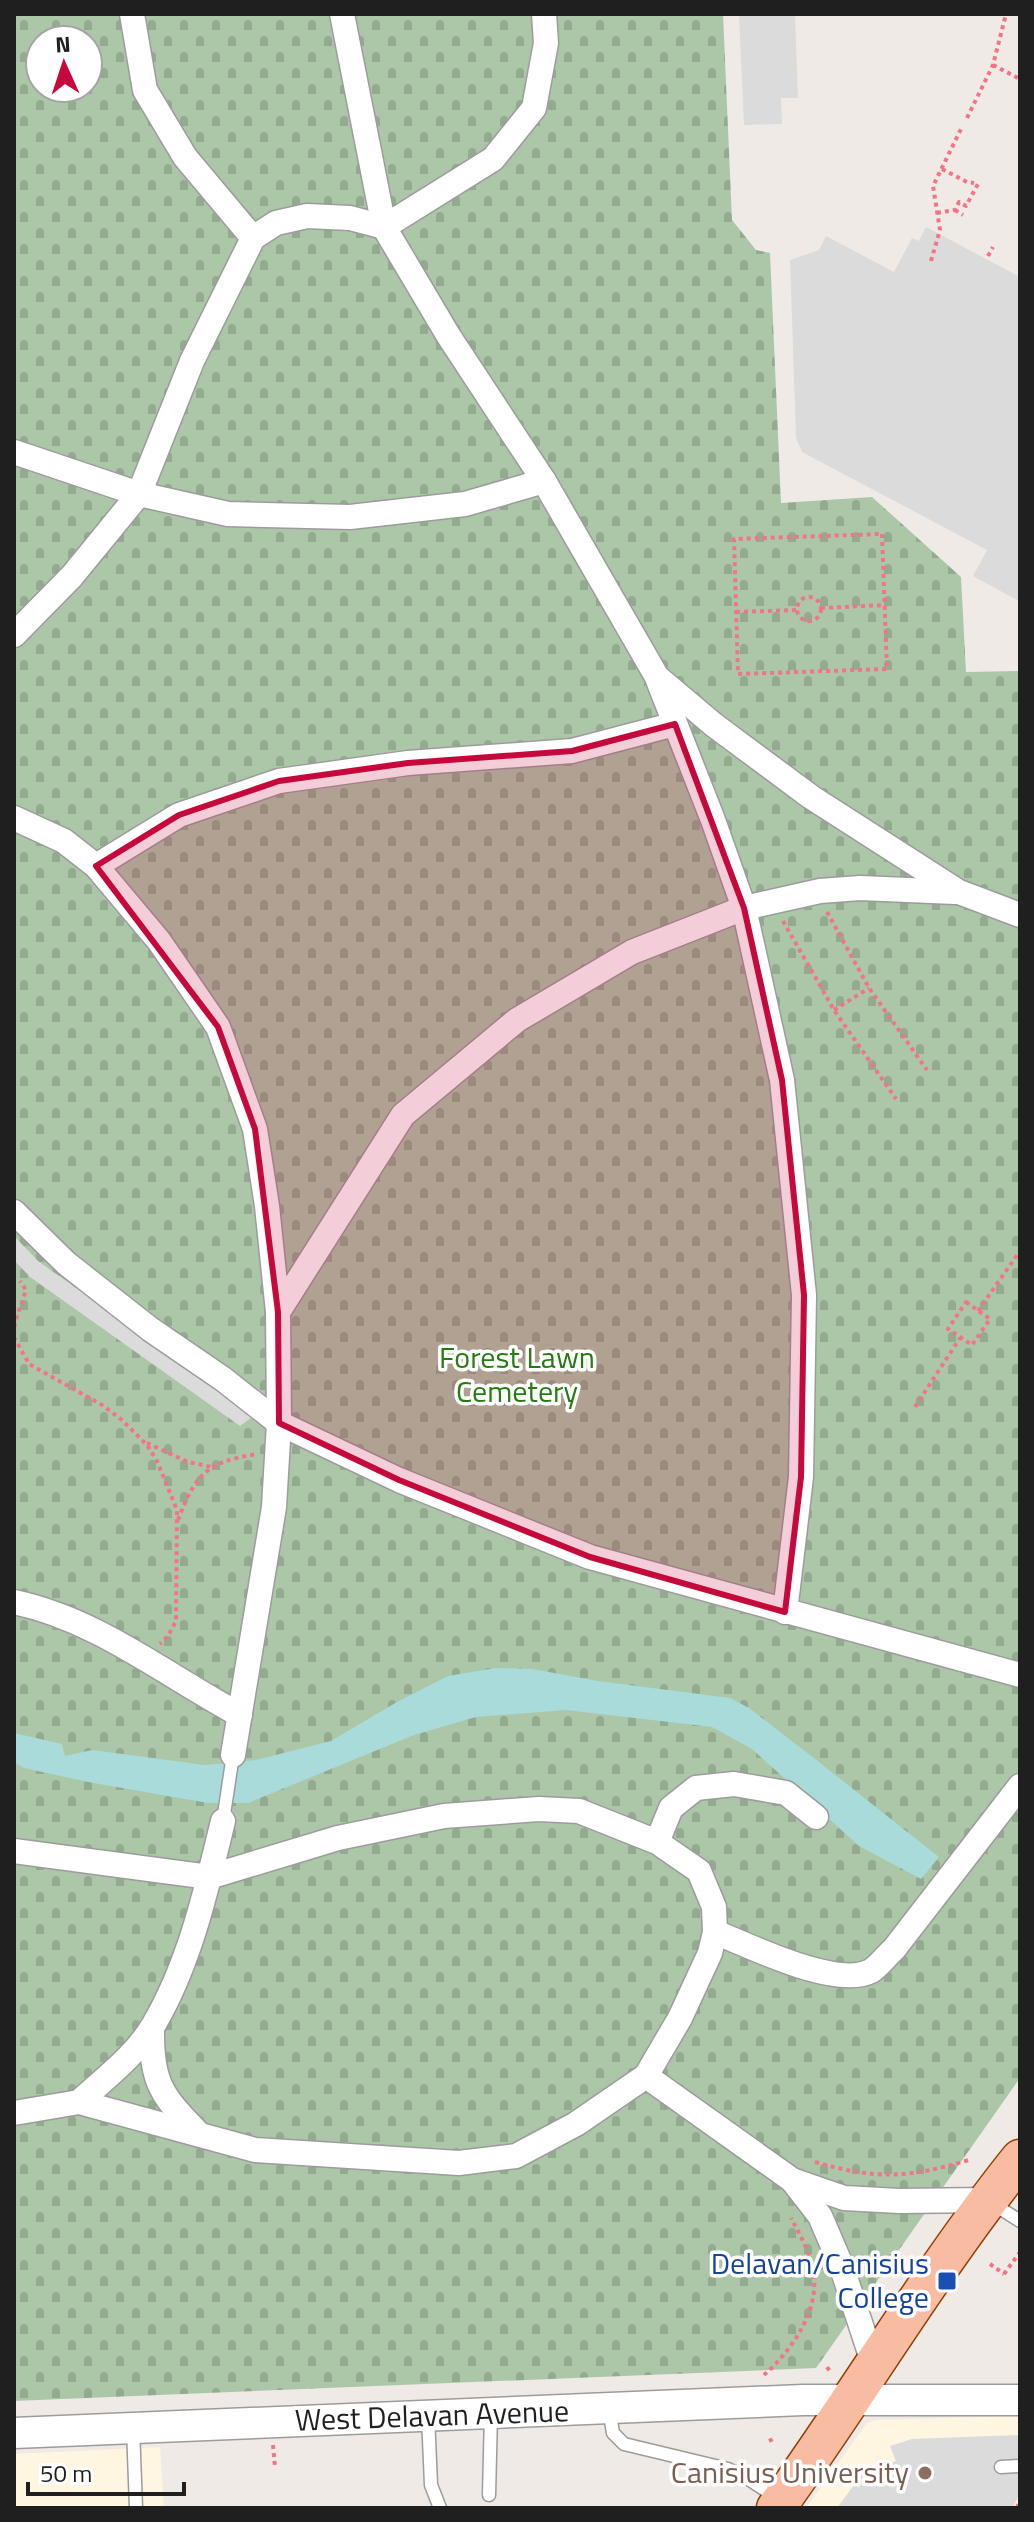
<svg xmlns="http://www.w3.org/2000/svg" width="1034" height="2522" font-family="'Titillium Web',sans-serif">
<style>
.education{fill:#fef6e1}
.cemetery{fill:url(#cemetery-stones);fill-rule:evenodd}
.parking{fill:#dbdbdb}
.water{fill:#a8dbd9}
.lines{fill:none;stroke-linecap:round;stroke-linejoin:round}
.service-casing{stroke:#9c9c9c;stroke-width:15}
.minor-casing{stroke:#9c9c9c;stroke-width:27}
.tertiary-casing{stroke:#9c9c9c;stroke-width:33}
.primary-casing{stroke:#933f07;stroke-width:41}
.path{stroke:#f37389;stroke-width:4;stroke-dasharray:4 4;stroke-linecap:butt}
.service{stroke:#fff;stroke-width:12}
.minor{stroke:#fff;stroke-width:24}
.tertiary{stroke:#fff;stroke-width:30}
.primary{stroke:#f8bca3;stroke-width:38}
.marked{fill:#c5093d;fill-opacity:0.2;stroke:#c5093d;stroke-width:6;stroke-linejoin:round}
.transit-dot{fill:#1a4fb4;stroke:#fff;stroke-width:3}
.education-dot{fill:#8d6e63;stroke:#fff;stroke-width:3}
.labels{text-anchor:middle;stroke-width:7;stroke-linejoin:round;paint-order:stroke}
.park-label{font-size:30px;fill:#257a11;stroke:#fff}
.transit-label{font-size:30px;fill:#164399;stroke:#fff;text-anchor:end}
.street-label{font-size:30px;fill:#1f1f1f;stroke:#fff}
.education-label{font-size:30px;fill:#785e54;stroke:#fff;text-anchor:end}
</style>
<defs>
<pattern id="cemetery-stones" width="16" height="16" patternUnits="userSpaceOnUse" patternTransform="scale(2)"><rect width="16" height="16" fill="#acc7a8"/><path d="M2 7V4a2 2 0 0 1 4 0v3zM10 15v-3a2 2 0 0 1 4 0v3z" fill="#94aa90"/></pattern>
</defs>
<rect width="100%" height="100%" fill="#efeae6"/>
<!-- education -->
<g class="education">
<polygon points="1020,2416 1020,2508 806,2508 867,2423 875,2420"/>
<polygon points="160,2447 164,2508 14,2508 14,2454"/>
</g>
<!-- cemetery -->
<path class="cemetery" d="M14,14h709l9,206 24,30 14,3 11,250 91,-6 89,80 5,95 54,-1v1407l-204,290 -802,33zM40,40h48v48h-48z"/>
<!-- parking -->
<g class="parking">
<polygon points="739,14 795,14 798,98 781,98 782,124 744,125"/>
<polygon points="926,227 1020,277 1019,601 973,576 987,550 802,452 796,438 790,260 819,250 826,236 894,272 912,238 919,241"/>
<polygon points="14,1236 38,1261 255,1415 240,1426 30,1277 14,1260"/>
<polygon points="1020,2435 1020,2492 1013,2508 837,2508 868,2466 873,2470 896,2461 890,2446 912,2439"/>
</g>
<!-- water -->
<polygon class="water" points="496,1668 532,1669 598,1681 730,1698 749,1708 810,1755 939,1857 921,1879 859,1846 752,1749 712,1727 566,1710 476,1717 414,1735 248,1803 208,1803 88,1782 24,1768 14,1762 14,1733 62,1744 65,1756 92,1750 205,1765 256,1760 331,1741 397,1702 448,1676"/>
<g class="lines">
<!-- service casing -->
<g class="service-casing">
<g id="service">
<polyline points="223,1821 233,1755"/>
<polyline points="990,2202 1020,2221"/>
<polyline points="609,2409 613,2433 624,2444 728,2469 750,2480 779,2499"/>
<polyline points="428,2416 431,2485 440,2508"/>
<polyline points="133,2428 136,2508"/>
<polyline points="1001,2467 1020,2466"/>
<polyline points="489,2495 491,2414"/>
</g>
</g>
<!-- minor casing -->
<g class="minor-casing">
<g id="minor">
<polyline points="132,14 145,90 185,157 253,238"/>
<polyline points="342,14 384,227 448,335 544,481 657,677 714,725 811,797 959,892 1020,915"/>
<polyline points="14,452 139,494 228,514 350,517 465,504 544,481"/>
<polyline points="14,635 72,576 139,494 192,361 253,238 276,223 307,216 350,218 384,227 493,159 534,108 546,43 544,14"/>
<polyline points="658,680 713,820 744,908 782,1080 804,1295 801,1477 785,1612"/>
<polyline points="14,818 64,841 96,866 159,941 218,1027 255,1129 267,1206 278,1312 279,1423 274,1507 233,1755"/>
<polyline points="96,866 179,815 279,781 408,763 572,751 675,724"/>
<polyline points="14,1212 66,1263 150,1329 223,1379 279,1423 399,1480 590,1557 1020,1675"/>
<polyline points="278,1312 403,1115 517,1020 632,952 744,908 820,891 860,888 955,892"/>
<path d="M14,1602c85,18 151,73 226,113"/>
<polyline points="657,1842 671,1808 696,1788 734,1784 786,1793 816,1817"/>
<polyline points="14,1851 209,1877 338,1838 444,1816 539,1809 579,1811 657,1842 699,1871 714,1907 715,1932 710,1953 680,2018 646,2076 576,2124 516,2156 459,2163 255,2150 79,2102 14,2113"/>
<path d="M715,1932c35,14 121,57 156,39 8,-5 16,-16 23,-22l126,-163"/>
<path d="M152,2028c-1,56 10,68 47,106"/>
<polyline points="646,2076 792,2180 820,2216 841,2265 874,2365"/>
<path d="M79,2102c25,-23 56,-46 74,-76 37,-63 53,-135 70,-205"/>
<polyline points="792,2180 844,2198 899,2201 988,2200"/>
</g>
</g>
<!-- tertiary casing -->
<g class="tertiary-casing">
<polyline id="tertiary" points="14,2433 803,2400 1020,2400"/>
</g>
<!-- primary casing -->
<g class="primary-casing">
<path id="primary" d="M776,2508c83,-115 155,-238 244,-349"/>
</g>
<!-- path -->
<g class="path">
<polyline points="993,65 1020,79"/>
<polyline points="967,118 993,65 1006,14"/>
<polyline points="942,169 967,182 974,183"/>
<polyline points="955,210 963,215"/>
<polyline points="937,213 955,210 959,202 966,206 978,184"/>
<polyline points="988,256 993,247"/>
<polyline points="931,261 940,230 933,186 961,129"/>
<polygon points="882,534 887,669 738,674 734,539"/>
<circle cx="809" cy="609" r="12"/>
<polyline points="821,608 885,605"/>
<polyline points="736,612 798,610"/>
<polyline points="827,912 869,988 927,1070"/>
<polyline points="783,921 834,1010 896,1099"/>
<polyline points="834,1010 869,988"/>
<polygon points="966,1302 990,1319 972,1345 948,1329"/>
<polyline points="978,1311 1020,1251"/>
<polyline points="14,1335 15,1322 26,1290 20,1281"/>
<polyline points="14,1337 29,1364 102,1405 122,1420 147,1445 157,1461 177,1510 176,1621 168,1636 160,1644"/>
<polyline points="915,1407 960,1338"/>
<polyline points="147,1443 188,1462 212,1467"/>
<path d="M178,1520c18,-47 29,-58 79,-66"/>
<path d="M815,2162c62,18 93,16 154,-2"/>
<polyline points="990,2264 1004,2274"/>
<polyline points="1004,2274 1020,2252"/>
<polyline points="827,2367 831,2373"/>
<path d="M764,2375c27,-24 57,-65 49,-104 -3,-19 -13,-36 -22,-53"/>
<polyline points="769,2441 775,2438"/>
<polyline points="273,2445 275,2467"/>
<polyline points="1017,2508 1020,2499"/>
</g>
<!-- service -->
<use href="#service" class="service"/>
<!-- minor -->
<use href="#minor" class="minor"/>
<!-- tertiary -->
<use href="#tertiary" class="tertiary"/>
<!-- primary -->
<use href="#primary" class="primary"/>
</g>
<!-- marked area -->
<path class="marked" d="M675,724l69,184 38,172 22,215 -3,182 -16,135 -195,-55 -191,-77 -120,-57 -1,-111 -23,-183 -37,-102 -122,-161 83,-51 100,-34 129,-18 164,-12z"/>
<!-- markers -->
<rect class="transit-dot" x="937" y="2271" width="20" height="20" rx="4"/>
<circle class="education-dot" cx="925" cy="2473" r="8"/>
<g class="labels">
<!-- park labels -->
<g class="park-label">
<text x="517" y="1368">Forest Lawn<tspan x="517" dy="34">Cemetery</tspan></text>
</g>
<!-- transit labels -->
<g class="transit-label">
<text x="929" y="2274">Delavan/Canisius<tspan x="929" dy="34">College</tspan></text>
</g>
<!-- street labels -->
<g class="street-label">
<text transform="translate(432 2416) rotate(-2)" y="10">West Delavan Avenue</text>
</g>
<!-- education labels -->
<g class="education-label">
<text x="909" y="2483">Canisius University</text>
</g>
</g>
<!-- border -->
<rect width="1034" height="2522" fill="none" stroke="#1f1f1f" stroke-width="32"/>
<!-- north arrow -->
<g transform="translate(64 64) rotate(357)"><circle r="38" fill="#ffffff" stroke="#a5a5a5" stroke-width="2"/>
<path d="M0-6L14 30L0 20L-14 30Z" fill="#c5093d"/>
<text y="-12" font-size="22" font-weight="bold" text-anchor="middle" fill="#1f1f1f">N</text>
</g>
<!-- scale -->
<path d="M28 2482v12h156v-12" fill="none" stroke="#1f1f1f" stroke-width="4"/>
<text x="40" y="2482" font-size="24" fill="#1f1f1f" stroke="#ffffff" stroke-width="6" paint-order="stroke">50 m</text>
</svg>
